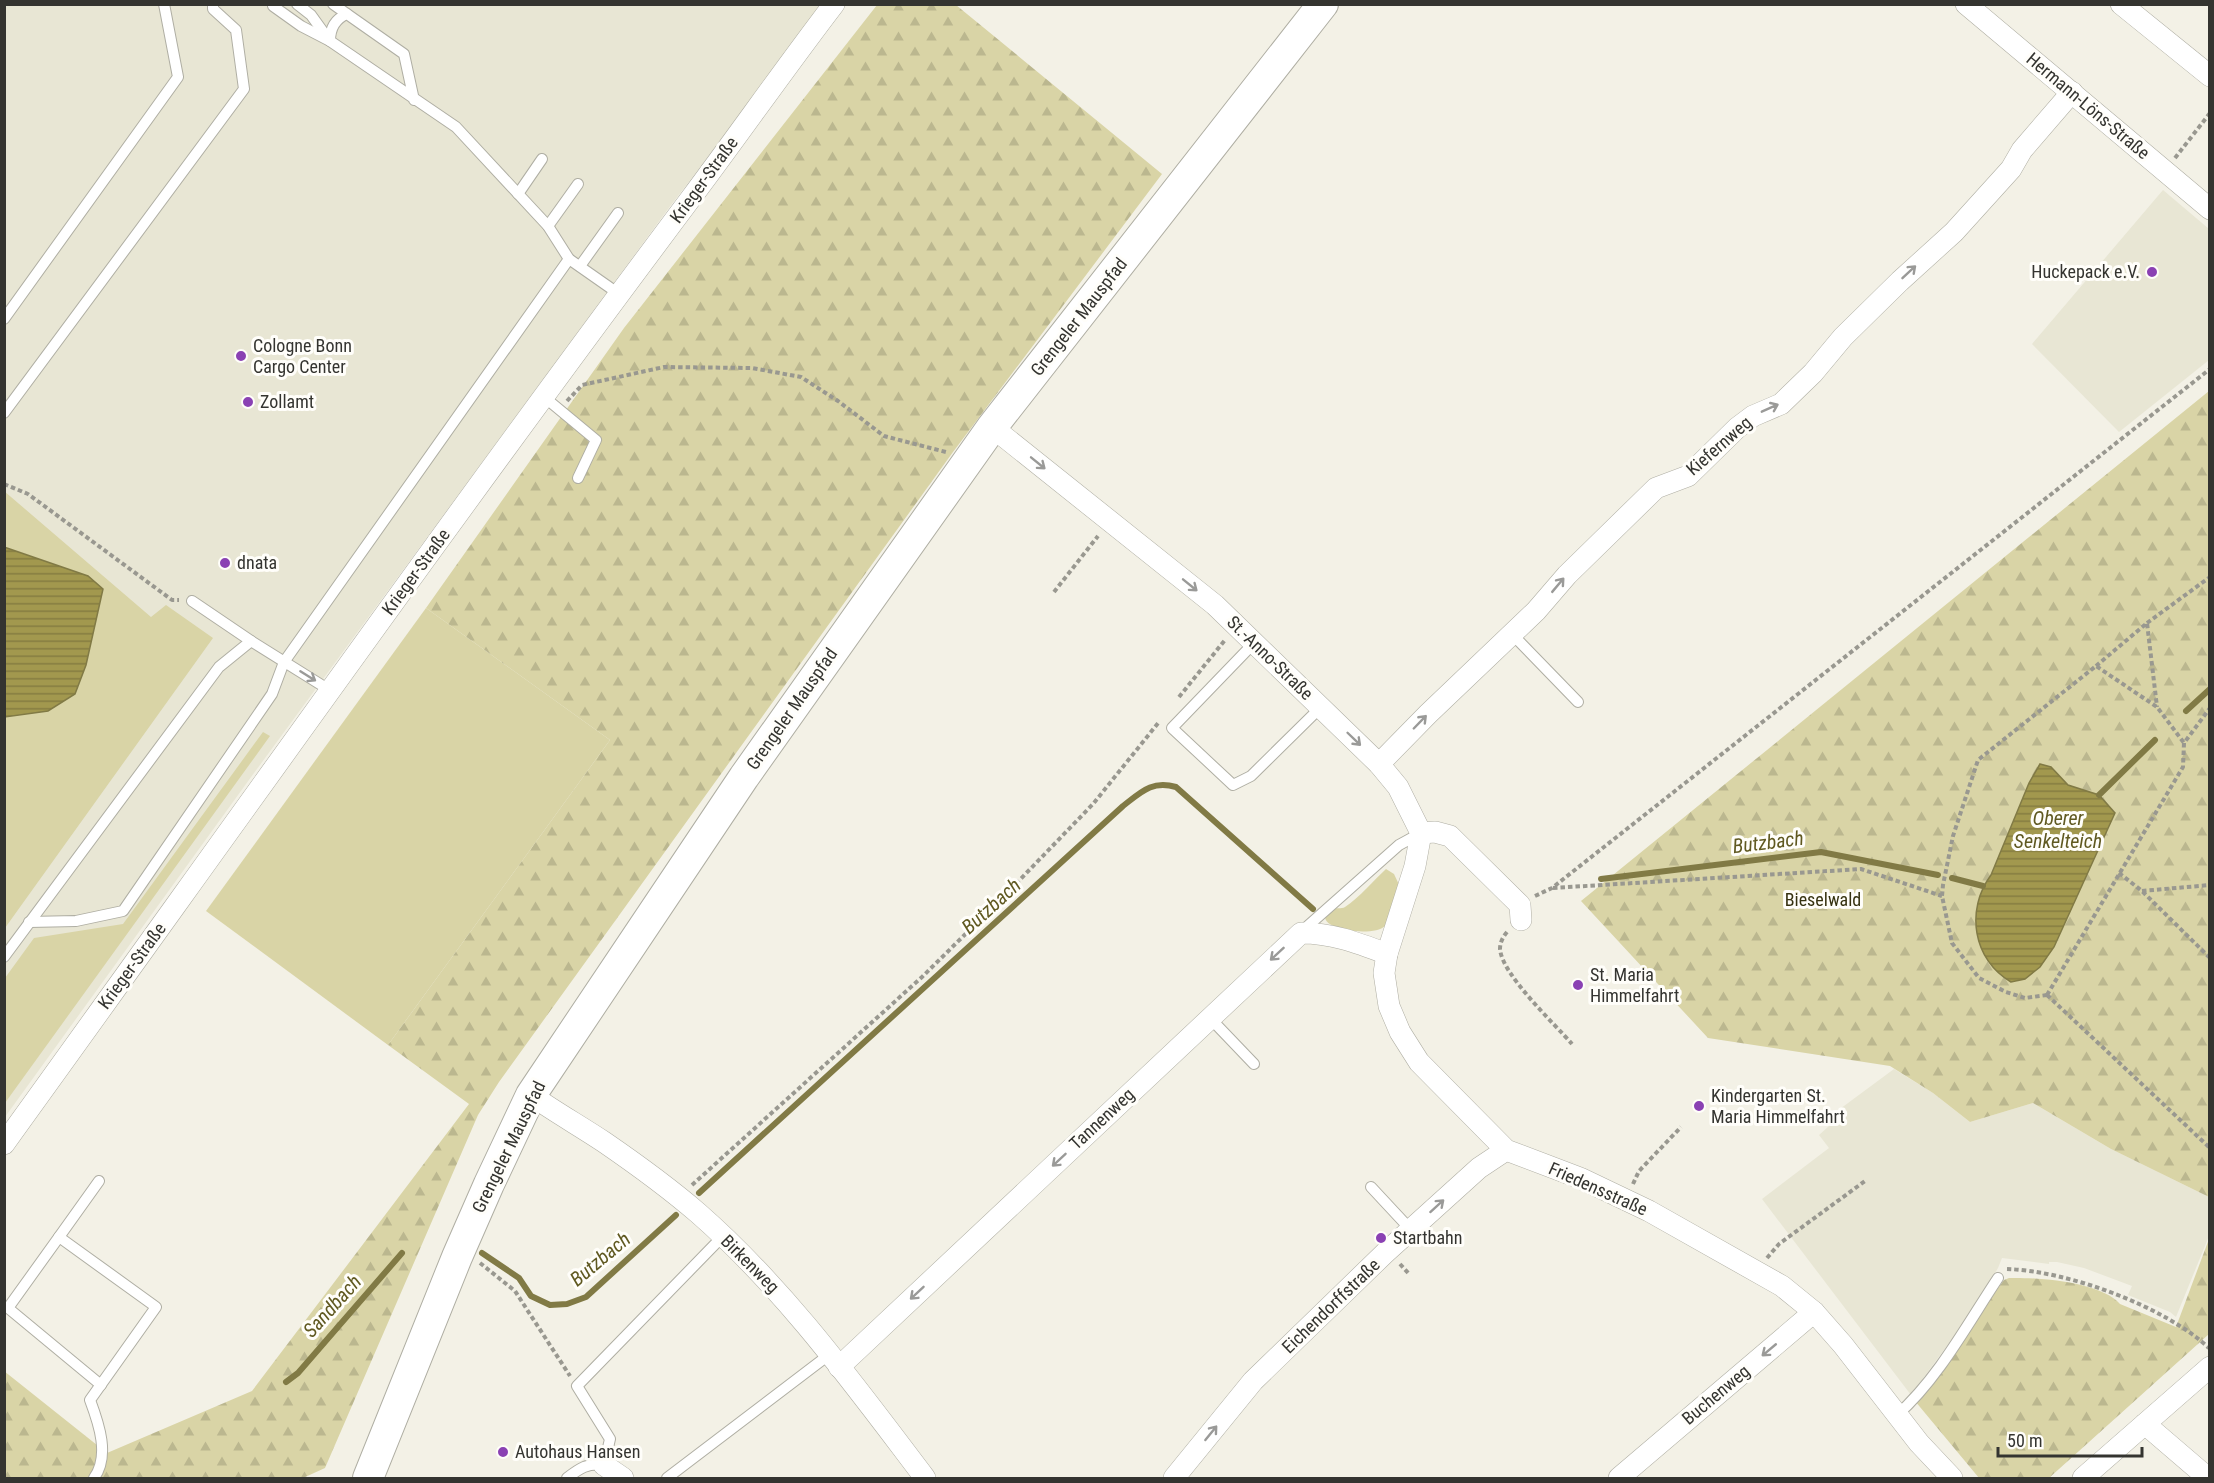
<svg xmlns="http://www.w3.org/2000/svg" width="2214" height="1483" font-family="'Roboto Condensed',sans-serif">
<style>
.built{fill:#e8e6d4}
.grass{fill:#d9d4a6}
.forest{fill:url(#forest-firs);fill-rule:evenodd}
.water{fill:url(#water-rules);stroke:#817a45;stroke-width:1.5}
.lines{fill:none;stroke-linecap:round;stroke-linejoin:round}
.stream{stroke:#817a45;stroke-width:6}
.lane-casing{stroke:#afaea3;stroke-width:12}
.street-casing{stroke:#afaea3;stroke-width:22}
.secondary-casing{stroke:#afaea3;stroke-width:32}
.path{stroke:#999890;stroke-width:4;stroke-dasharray:4.5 3;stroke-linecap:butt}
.lane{stroke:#fff;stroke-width:10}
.street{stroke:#fff;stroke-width:21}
.secondary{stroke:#fff;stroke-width:30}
.oneway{stroke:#9a9a98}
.poi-dot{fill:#8a41b3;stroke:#fffefa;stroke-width:2}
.labels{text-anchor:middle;stroke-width:6;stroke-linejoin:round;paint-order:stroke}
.street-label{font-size:18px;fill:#343430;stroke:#fffefa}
.poi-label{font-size:18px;fill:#343430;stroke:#fffefa;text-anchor:start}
.park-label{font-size:18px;fill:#363210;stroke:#fffefa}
.water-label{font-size:20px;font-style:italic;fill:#605921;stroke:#fffefa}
</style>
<defs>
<pattern id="forest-firs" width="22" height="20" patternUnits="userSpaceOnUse" patternTransform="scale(1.5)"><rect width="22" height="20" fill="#d9d4a6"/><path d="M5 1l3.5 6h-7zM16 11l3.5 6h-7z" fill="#bbb78f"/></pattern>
<pattern id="water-rules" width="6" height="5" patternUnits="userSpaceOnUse" patternTransform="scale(1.5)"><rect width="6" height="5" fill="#a2984e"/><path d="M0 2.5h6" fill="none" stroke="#857d41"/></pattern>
</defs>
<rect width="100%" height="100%" fill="#f3f1e6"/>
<!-- built -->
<g class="built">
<polygon points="5,5 824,5 668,209 246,784 5,1117"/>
<polygon points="2163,190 2209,229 2209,360 2119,432 2032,344"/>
<polygon points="1894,1069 1933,1093 1970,1122 2033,1103 2111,1149 2209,1197 2209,1236 2176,1317 2170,1312 2128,1295 2132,1286 2084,1268 2057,1262 2049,1262 2049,1264 2002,1258 1998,1268 1970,1314 1911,1395 1762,1199 1829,1148 1819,1135 1829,1126 1825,1120"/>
</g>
<!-- grass -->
<g class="grass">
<polygon points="4,491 151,617 166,605 213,638 5,928 5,717 48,711 88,576 5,547"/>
<polygon points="426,608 610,740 388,1045 206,911"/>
<polygon points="263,732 270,736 5,1103 5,978 34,938 123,924"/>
<path d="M1386,869l8,5 7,15c-4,10 -8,29 -16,37 -12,12 -74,3 -57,-15 4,-5 12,-1 17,-4 14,-9 29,-27 41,-38z"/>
</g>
<!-- forest -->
<g class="forest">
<polygon points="877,5 956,5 1162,174 953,452 499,1082 478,1115 325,1468 303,1478 5,1478 4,1371 107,1453 252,1391 469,1104 388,1045 610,740 426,608 624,328"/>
<path d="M2209,391v806l-98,-48 -78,-46 -63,19 -37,-29 -43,-27 -182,-28 -127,-137zM2040,764l28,21 31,10 16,17 -104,170c-38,-22 -46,-72 -20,-107l38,-92z"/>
<path d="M2209,1239v95l-160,144h-70l-64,-77 89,-121 5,-2c28,-1 92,4 111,26l56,23z"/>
</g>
<!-- water -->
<g class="water">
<polygon points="4,547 88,576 103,589 86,665 75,694 48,711 5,717"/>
<path d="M2040,764l11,3 17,18 31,10 16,18 -61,134 -14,20 -15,12 -14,3c-38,-22 -46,-72 -20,-107l38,-92z"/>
</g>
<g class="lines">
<!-- stream -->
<g class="stream">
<polyline points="2186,711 2210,689"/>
<polyline points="2099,795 2155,740"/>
<polyline points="1952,878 1983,886"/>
<polyline points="1601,879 1821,852 1938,875"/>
<path d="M699,1193l424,-387c18,-14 29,-26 53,-19l137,122"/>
<polyline points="482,1253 519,1278 531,1296 550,1305 567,1304 586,1297 676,1215"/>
<polyline points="286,1382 298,1373 402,1253"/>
</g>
<!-- lane casing -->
<g class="lane-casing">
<g id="lane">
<polyline points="297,4 311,15 329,40"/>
<polyline points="333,4 347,14"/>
<polyline points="273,6 301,26 330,41"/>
<path d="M414,100l-10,-46 -57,-40c-12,5 -17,15 -17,27l126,86 92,99 21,33 50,35"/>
<polyline points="518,194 542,159"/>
<polyline points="548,226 578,184"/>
<polyline points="580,266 618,213"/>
<polyline points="4,319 178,77 164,4"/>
<polyline points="543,396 596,440 578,478"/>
<polyline points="4,413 244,89 236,30 213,9 213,4"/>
<polyline points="192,601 251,641 331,691"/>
<polyline points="1512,634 1578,702"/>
<polyline points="1254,643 1172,728 1233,785 1251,776 1321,707"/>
<polyline points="29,922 76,921 123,911 272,694 284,662 569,259"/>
<polyline points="1301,932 1399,845 1421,833"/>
<polyline points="4,957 219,667 251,641"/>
<polyline points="1210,1018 1254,1064"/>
<polyline points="1371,1187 1411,1230"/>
<polyline points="59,1237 8,1308 101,1385"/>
<path d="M1897,1415c41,-36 71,-92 101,-137"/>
<path d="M94,1478c16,-22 5,-54 -4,-78l66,-93 -97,-70 40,-56"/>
<path d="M567,1478c13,-10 20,-15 37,-13l6,-26 -33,-53 146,-150"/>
<polyline points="667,1478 830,1354"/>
</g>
</g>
<!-- street casing -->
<g class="street-casing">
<g id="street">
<polyline points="1966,4 2210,209"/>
<polyline points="2121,4 2210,76"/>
<polyline points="992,427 1215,605 1379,764 1398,787 1421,833 1435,832 1450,836 1520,905 1521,920"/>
<polyline points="1379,764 1428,714 1536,611 1567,575 1656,488 1688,476 1737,428 1753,416 1781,404 1813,373 1843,337 1900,281 1954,232 2011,169 2022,150 2072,92"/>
<polyline points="1421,833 1415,866 1387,954 1384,973 1389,1006 1400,1032 1419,1062 1506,1150 1580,1178 1649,1211 1782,1286 1814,1312 1843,1345 1919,1443 1952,1478"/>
<path d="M531,1095c24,17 49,31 73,47 32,22 65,46 94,71 88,77 157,173 227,265"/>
<path d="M4,1144c228,-316 453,-634 687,-946 48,-64 94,-130 143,-194"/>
<path d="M839,1367l462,-434c31,0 57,10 86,21"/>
<polyline points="2145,1424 2208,1478"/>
<polyline points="604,1465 623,1478"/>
<polyline points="1174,1478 1253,1381 1385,1253 1479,1168 1506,1150"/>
<polyline points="1619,1478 1814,1312"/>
<polyline points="2083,1478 2210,1367"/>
</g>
</g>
<!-- secondary casing -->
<g class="secondary-casing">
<polyline id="secondary" points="368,1478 457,1257 489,1184 531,1095 744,777 992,427 1323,4"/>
</g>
<!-- path -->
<g class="path">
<polyline points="2175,158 2210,113"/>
<polyline points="567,401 582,385 664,367 752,368 801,377 838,401 884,436 946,452"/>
<polyline points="4,484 28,494 172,600 179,600"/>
<polyline points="1054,592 1098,536"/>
<polyline points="2147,623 2210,577"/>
<polyline points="2096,666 2147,623 2157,707"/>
<polyline points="1179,697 1225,640"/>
<polyline points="2119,873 2142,891 2210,958"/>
<polyline points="1553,888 1861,869 1942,896"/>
<polyline points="2142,891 2210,885"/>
<polyline points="1535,896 1552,888 2210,369"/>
<path d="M1507,932c-4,5 -7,10 -7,17 2,26 54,74 72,95"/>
<polyline points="2047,995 2025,998 2006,992 1979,978 1952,943 1942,896 1943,885 1953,836 1978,760 2096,666 2157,707 2184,743"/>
<polyline points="2047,995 2183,767 2184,743 2210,708"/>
<polyline points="2047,995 2210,1148"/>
<polyline points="1633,1184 1639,1171 1681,1127"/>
<polyline points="692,1185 922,977 1010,890 1093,804 1159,722"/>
<polyline points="1767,1258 1779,1244 1865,1181"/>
<polyline points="480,1263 515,1291 570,1376"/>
<polyline points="1400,1264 1410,1275"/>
<path d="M2007,1269c61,2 157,37 202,79"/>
</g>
<!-- lane -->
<use href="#lane" class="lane"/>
<!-- street -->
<use href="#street" class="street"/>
<!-- secondary -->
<use href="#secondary" class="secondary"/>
</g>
<!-- one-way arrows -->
<defs><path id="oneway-shaft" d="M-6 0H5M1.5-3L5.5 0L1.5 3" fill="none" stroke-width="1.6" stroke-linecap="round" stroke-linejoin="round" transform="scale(1.5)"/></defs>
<g class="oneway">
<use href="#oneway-shaft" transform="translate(1909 272) rotate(-43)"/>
<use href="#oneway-shaft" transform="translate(1770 408) rotate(-24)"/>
<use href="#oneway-shaft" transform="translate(1038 463) rotate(39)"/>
<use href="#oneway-shaft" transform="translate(1190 585) rotate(39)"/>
<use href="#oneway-shaft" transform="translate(1558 585) rotate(-50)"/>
<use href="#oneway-shaft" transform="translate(308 676) rotate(32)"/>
<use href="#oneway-shaft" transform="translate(1420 722) rotate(-46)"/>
<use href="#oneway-shaft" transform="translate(1354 739) rotate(44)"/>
<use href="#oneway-shaft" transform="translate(1277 954) rotate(137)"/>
<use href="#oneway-shaft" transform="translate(1059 1160) rotate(137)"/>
<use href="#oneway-shaft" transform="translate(1437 1206) rotate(-42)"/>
<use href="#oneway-shaft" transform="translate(917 1293) rotate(137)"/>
<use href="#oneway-shaft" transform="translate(1769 1350) rotate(140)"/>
<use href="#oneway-shaft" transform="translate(1211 1433) rotate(-51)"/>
</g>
<!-- markers -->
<g class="poi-dot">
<circle cx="2152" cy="272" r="6"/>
<circle cx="241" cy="356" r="6"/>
<circle cx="248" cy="402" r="6"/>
<circle cx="225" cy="563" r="6"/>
<circle cx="1578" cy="985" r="6"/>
<circle cx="1699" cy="1106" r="6"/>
<circle cx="1381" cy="1238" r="6"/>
<circle cx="503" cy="1452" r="6"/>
</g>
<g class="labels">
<!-- street labels -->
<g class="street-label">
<text transform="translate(2088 106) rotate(40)" y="6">Hermann-Löns-Straße</text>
<text transform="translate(704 180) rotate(-54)" y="6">Krieger-Straße</text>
<text transform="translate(1079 317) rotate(-52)" y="6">Grengeler Mauspfad</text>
<text transform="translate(1719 446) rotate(-41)" y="6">Kiefernweg</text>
<text transform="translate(416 572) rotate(-54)" y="6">Krieger-Straße</text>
<text transform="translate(1270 658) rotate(44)" y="6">St.-Anno-Straße</text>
<text transform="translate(792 709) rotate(-55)" y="6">Grengeler Mauspfad</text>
<text transform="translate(132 966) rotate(-54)" y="6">Krieger-Straße</text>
<text transform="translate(1102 1119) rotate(-43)" y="6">Tannenweg</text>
<text transform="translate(509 1147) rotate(-64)" y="6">Grengeler Mauspfad</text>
<text transform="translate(1598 1189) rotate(24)" y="6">Friedensstraße</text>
<text transform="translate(750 1264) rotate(45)" y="6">Birkenweg</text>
<text transform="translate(1331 1306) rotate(-44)" y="6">Eichendorffstraße</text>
<text transform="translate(1716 1395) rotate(-40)" y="6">Buchenweg</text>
</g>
<!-- poi labels -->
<g class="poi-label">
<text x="2140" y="278" text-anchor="end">Huckepack e.V.</text>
<text x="253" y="352">Cologne Bonn<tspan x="253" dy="21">Cargo Center</tspan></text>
<text x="260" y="408">Zollamt</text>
<text x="237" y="569">dnata</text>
<text x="1590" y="981">St. Maria<tspan x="1590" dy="21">Himmelfahrt</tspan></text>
<text x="1711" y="1102">Kindergarten St.<tspan x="1711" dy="21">Maria Himmelfahrt</tspan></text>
<text x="1393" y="1244">Startbahn</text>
<text x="515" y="1458">Autohaus Hansen</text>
</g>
<!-- park labels -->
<g class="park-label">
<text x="1823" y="906">Bieselwald</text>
</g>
<!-- water labels -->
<g class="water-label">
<text x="2058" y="825">Oberer<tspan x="2058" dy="23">Senkelteich</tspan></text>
<text transform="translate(1768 842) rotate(-7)" y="7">Butzbach</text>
<text transform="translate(991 906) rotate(-42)" y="7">Butzbach</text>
<text transform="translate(600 1259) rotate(-40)" y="7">Butzbach</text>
<text transform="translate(332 1306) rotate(-48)" y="7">Sandbach</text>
</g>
</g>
<!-- border -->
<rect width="2214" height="1483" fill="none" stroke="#343430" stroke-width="12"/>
<!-- scale -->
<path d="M1998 1447v9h144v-9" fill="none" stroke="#343430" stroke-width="3"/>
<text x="2007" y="1447" font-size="18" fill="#343430" stroke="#fffefa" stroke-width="4.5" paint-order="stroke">50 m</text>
</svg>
